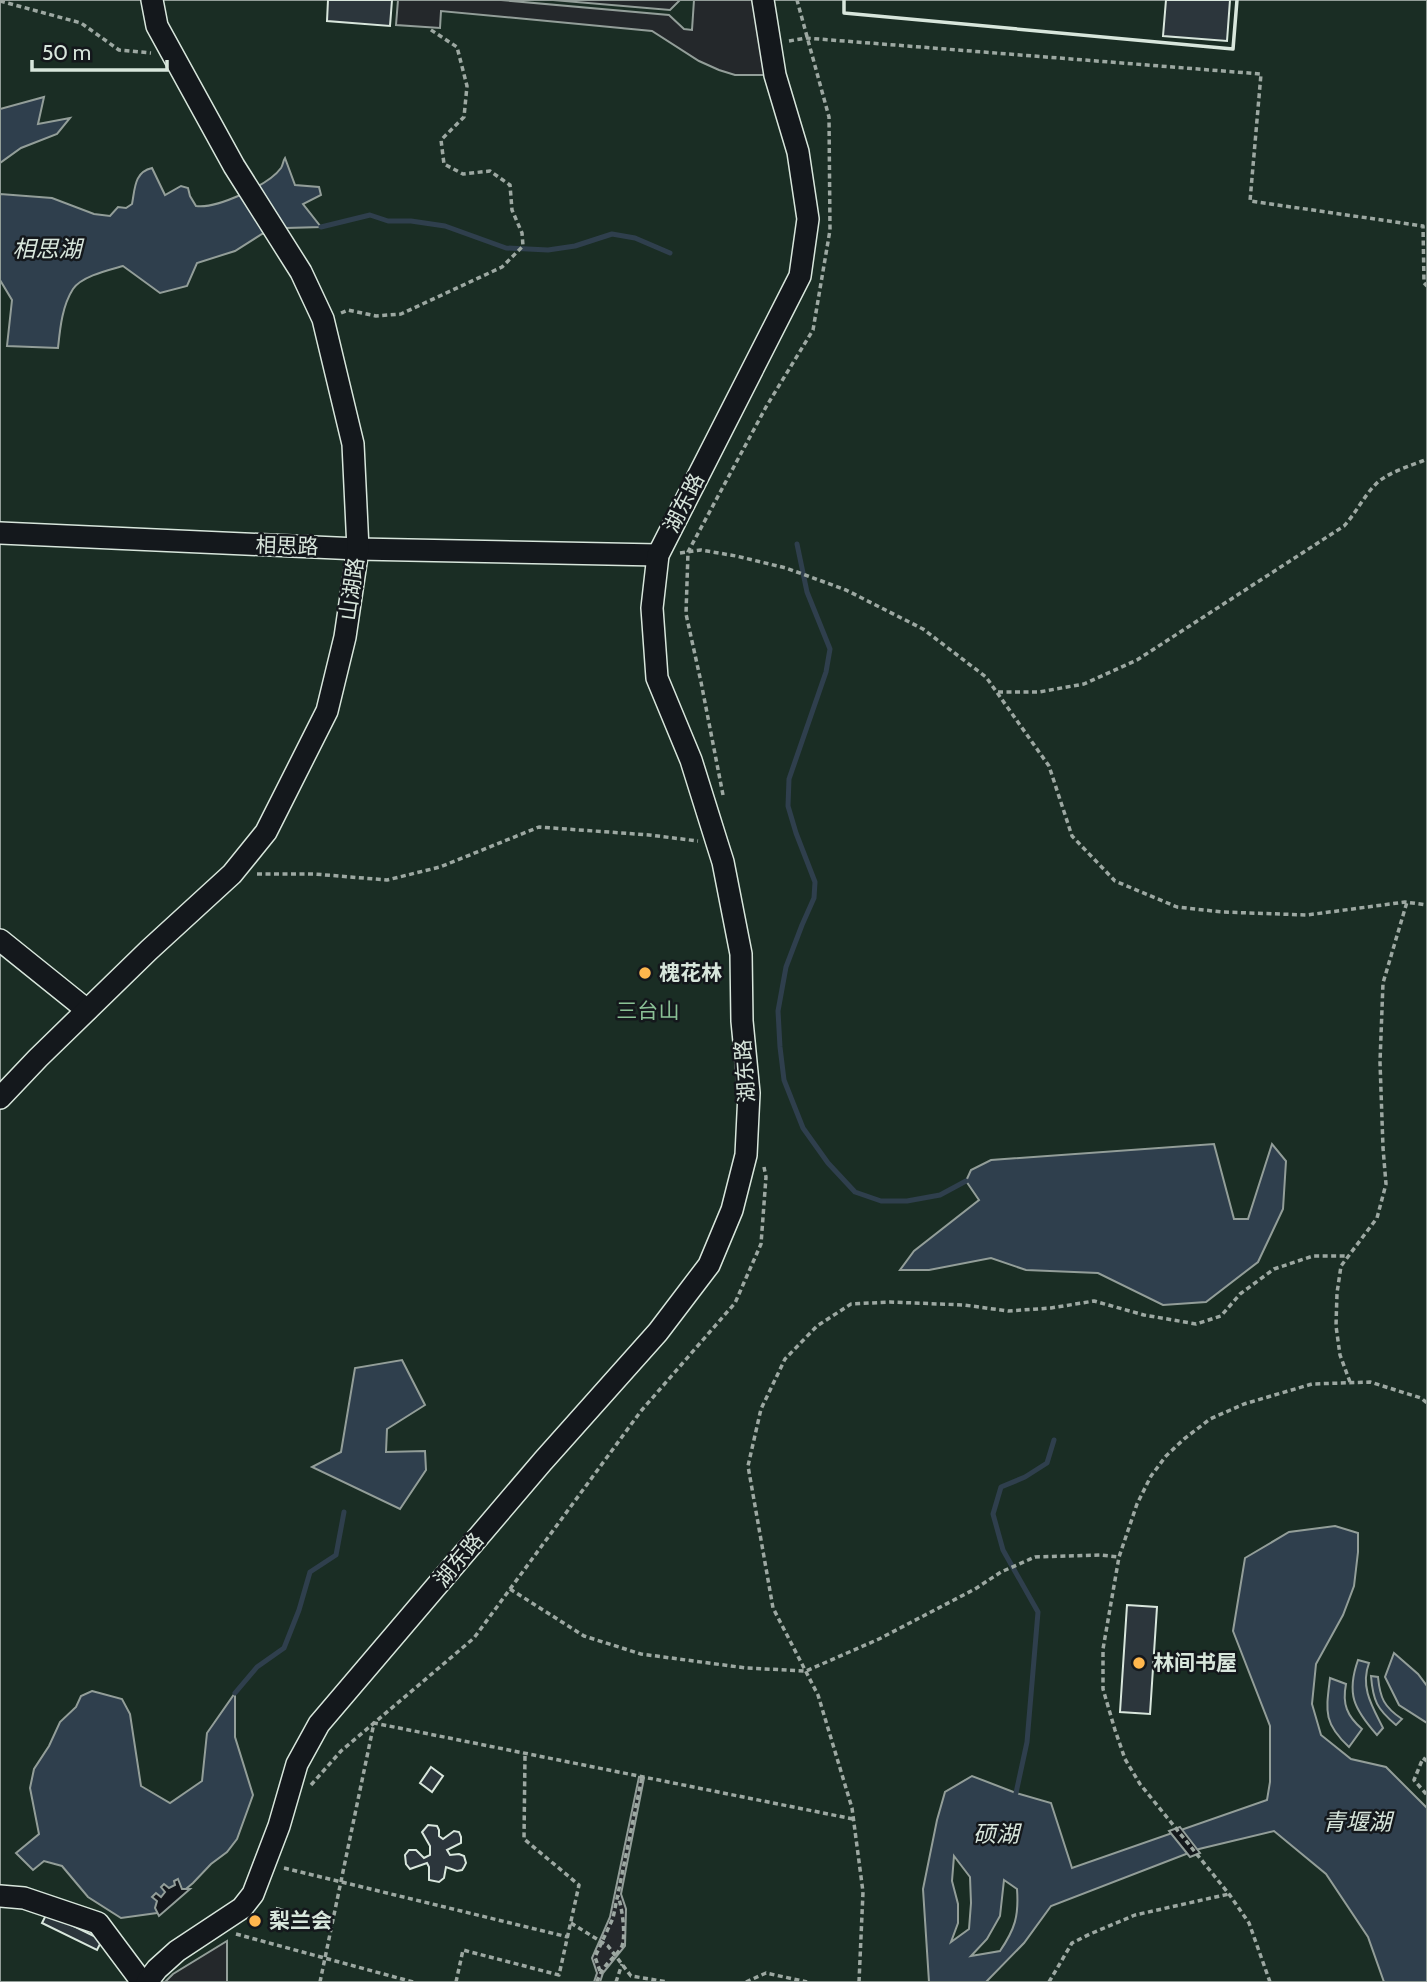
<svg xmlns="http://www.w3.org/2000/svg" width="1427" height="1982" font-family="Cabin,'Noto Sans SC',sans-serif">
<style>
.green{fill:#1a2d24;stroke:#939e99;stroke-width:2}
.parking{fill:#24282b;stroke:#939e99;stroke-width:2}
.water{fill:#2f3f4d;stroke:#939e99;stroke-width:2;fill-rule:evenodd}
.pier{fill:#14181c;stroke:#939e99;stroke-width:2}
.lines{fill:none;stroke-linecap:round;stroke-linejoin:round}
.stream{stroke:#2f3f4d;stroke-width:5}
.building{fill:#2c363c;stroke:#d8e6dc;stroke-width:2}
.minor-casing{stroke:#d8e6dc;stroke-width:24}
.path{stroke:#9da8a2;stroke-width:3.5;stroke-dasharray:5 3.5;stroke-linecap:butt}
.minor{stroke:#14181c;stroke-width:21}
.path-bridge{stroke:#9da8a2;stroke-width:3.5;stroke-dasharray:5 3.5;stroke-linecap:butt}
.wall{stroke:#d8e6dc;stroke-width:3.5}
.poi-dot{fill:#ffb74d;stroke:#14181c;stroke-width:2.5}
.labels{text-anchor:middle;stroke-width:5;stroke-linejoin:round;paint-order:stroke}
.street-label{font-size:21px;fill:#d8e6dc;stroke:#14181c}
.poi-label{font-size:21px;font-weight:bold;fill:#d8e6dc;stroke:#14181c;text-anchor:start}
.park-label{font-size:21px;fill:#8ac095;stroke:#14181c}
.water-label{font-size:23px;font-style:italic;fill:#d8e6dc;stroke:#14181c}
</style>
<rect width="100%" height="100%" fill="#14181c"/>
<!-- green -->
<rect class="green" x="0" y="0" width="1427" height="1982"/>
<!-- parking -->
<g class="parking">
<polygon points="398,0 501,0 669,15 684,29 692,30 694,0 763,0 775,75 735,75 719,70 699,61 652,31 441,11 440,28 396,25"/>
<polygon points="553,0 680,0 670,10"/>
<polygon points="639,1777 644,1778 621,1894 626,1909 625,1946 603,1973 600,1982 594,1982 597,1973 592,1958 610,1917"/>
<polygon points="227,1941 227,1982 165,1982 173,1974"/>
</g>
<!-- water -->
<g class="water">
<polygon points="44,97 38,124 70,118 57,134 21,148 0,163 0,109"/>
<path d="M285,158l10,27 24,2 2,8 -18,9 18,23 -35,1 -24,6 -27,17 -38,12 -10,23 -27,7 -37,-27c-14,4 -41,10 -50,23 -11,17 -13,40 -15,59l-51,-2 5,-46 -12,-20v-86l52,4 42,16 16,2 8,-9 8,1 6,-4c3,-15 2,-32 20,-36l13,27 16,-9 7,2 2,8 6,10c20,3 73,-21 85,-38 2,-3 2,-7 4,-10z"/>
<polygon points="1214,1144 1234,1219 1248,1219 1272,1144 1286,1161 1283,1209 1258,1262 1206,1302 1163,1305 1098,1273 1026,1270 991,1258 929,1270 900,1270 914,1251 979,1200 966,1181 971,1170 991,1160"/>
<polygon points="402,1360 425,1405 387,1429 386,1452 425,1451 426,1470 400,1509 312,1467 341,1452 355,1368"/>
<path d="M1335,1526l23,7v19l-4,34 -11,29 -27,49 -4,40 9,31 30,24 35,8 41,41v174h-43l-16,-45 -42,-63 -52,-43 -75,18 -148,57 -27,37 -38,39h-57l-6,-93 14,-69 8,-28 27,-16 44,17 35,10 21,65 195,-68 3,-18v-56l-37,-95 12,-73 44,-26zM954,1856l16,21 1,26 -2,26 -18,13 7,-19v-19l-6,-23zM1004,1880l13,9c2,27 -2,40 -17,62l-29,5 16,-17 13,-23z"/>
<polygon points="1394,1653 1418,1674 1427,1686 1427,1723 1399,1705 1385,1677"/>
<path d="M1358,1660l11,3c-9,24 3,43 14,65l-6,7c-23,-26 -31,-41 -19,-75z"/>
<path d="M1371,1676l7,1c2,21 6,30 24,42l-6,6c-19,-16 -23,-24 -25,-49z"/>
<path d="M1330,1678l16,6c-4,20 1,32 16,45l-13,18c-26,-24 -23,-36 -19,-69z"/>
<polygon points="92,1691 122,1699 130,1714 141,1786 170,1803 202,1781 207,1733 235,1693 235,1737 253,1795 237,1839 227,1852 211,1864 193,1883 157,1913 121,1918 88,1897 62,1866 44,1861 33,1870 16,1853 39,1834 30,1788 34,1769 49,1746 60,1722 76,1707 81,1696"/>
</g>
<!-- pier -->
<g class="pier">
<polygon points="1180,1827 1200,1853 1190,1857 1169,1831"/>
<polygon points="178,1879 182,1889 190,1889 159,1916 155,1908 157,1901 152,1897 156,1893 161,1897 165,1892 161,1887 164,1884 169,1888 175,1885 174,1881"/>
</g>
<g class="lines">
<!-- stream -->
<g class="stream">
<polyline points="321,227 370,215 388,221 411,221 445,226 506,248 548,250 575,246 612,234 635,238 670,253"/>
<polyline points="797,544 807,592 830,649 826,672 789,779 788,806 796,833 815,882 814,898 802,925 786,967 778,1011 780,1047 784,1080 803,1128 828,1163 855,1192 881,1201 907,1201 940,1195 966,1181"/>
<polyline points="235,1693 257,1667 284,1648 299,1610 310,1572 336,1555 344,1512"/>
<polyline points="1016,1793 1027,1742 1038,1612 1003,1550 993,1514 1001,1487 1025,1477 1047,1463 1054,1440"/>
</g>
</g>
<!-- building -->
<g class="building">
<polygon points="328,0 392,0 390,26 327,21"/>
<polygon points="1166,0 1230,0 1227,41 1163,36"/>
<polygon points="1127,1605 1157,1607 1150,1714 1120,1712"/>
<polygon points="431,1767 443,1776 432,1792 420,1783"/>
<polygon points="428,1825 437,1826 439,1830 439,1836 443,1839 454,1831 459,1832 461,1837 461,1843 447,1850 450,1855 459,1854 464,1856 466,1863 464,1867 462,1870 457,1871 446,1867 444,1878 439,1882 429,1880 429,1867 427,1863 410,1869 406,1864 405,1855 409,1850 416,1850 424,1858 430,1855 430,1846 422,1832"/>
<polygon points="277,1908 287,1911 281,1929 271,1926"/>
<polygon points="47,1913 102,1940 97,1950 42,1923"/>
</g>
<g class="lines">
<!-- minor casing -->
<g class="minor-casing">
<g id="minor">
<polyline points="0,533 358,549 658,555"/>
<polyline points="0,940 87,1010"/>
<polyline points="0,1098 38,1058 149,950 232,874 266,832 327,711 345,637 358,549 353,444 323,319 301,272 234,166 157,26 152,0"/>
<polyline points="0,1896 24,1898 98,1923 142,1982"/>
<polyline points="147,1982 157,1969 177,1951 242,1908 253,1894 279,1826 297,1764 319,1724 543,1461 658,1332 709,1265 732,1210 746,1155 749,1093 742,1021 741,954 723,862 717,843 691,760 657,678 652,608 658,555 800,276 808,219 798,152 775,75 763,0"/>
</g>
</g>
<!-- path -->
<g class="path">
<polyline points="0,1 81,23 119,50 151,53"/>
<polyline points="789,41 806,38 1261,74 1250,201 1423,226 1424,283 1427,286"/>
<polyline points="341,313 348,310 376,316 401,314 502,267 523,246 522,233 512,210 510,185 490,171 463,174 444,164 441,140 464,117 467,86 457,47 428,28"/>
<polyline points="680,553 701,550 736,556 786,568 846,590 923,629 986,677 1049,766 1072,836 1115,881 1177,907 1222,912 1307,915 1405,902 1427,905"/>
<path d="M998,692h41l45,-8 53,-24 207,-134c12,-13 20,-30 31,-41 12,-13 36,-19 52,-26"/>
<polyline points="723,795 701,682 686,614 688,552 766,407 813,330 830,230 829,117 797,0"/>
<polyline points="257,874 314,874 387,880 440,867 539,827 649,835 698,841"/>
<polyline points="1350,1382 1340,1355 1336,1326 1337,1293 1341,1266 1377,1218 1386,1184 1383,1148 1380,1062 1383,983 1407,902"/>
<polyline points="510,1589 584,1636 641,1654 746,1668 806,1671 879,1639 975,1589 1001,1572 1035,1557 1101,1555 1119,1557"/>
<polyline points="1427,1761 1423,1758 1414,1780 1427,1795"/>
<polyline points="311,1785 341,1751 474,1638 641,1411 735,1303 761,1244 766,1177 764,1167"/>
<polyline points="284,1868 568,1937"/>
<polyline points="571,1923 608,1946 631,1976 668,1982"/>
<polyline points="236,1934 413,1982"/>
<polyline points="320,1982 374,1723 853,1819"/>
<polyline points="456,1982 463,1950 559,1975 579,1885 524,1839 525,1754"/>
<polyline points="616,1982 622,1964"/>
<polyline points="746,1982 766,1973 807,1982"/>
<polyline points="859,1982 863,1892 852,1808 818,1695 773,1608 748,1466 761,1409 785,1359 817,1326 851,1304 890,1302 964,1305 1008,1311 1051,1308 1094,1301 1144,1315 1196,1324 1221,1316 1240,1294 1274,1269 1313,1256 1349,1256"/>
<polyline points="1049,1982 1072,1943 1090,1934 1135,1915 1229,1894"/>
<polyline points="1270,1982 1249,1923 1229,1894 1140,1784 1125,1759 1115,1730 1103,1689 1103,1649 1119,1557 1137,1504 1151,1476 1166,1456 1184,1439 1210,1419 1244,1404 1312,1384 1370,1382 1421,1398 1427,1403"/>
</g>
<!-- minor -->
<use href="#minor" class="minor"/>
<!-- path-bridge -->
<g class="path-bridge">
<polyline points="600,1971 595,1957 613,1918 642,1777"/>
<path d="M597,1982c6,-19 18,-23 25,-36 4,-11 0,-39 -4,-50"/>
</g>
<!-- wall -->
<polyline class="wall" points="844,0 844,13 1233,49 1237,0"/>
</g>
<!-- markers -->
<g class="poi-dot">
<circle cx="645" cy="973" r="7"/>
<circle cx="1139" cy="1663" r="7"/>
<circle cx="255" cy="1921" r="7"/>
</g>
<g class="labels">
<!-- street labels -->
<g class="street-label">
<text transform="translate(684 503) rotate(-63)" y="7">湖东路</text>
<text transform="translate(287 546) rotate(2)" y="7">相思路</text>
<text transform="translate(352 589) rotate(-82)" y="7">山湖路</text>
<text transform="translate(745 1071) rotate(-94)" y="7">湖东路</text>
<text transform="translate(459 1560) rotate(-50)" y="7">湖东路</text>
</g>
<!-- poi labels -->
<g class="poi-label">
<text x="659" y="980">槐花林</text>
<text x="1153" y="1670">林间书屋</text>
<text x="269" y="1928">梨兰会</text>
</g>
<!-- park labels -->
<g class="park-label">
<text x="648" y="1018">三台山</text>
</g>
<!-- water labels -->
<g class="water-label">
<text x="47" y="257">相思湖</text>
<text x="1357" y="1830">青堰湖</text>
<text x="996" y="1842">硕湖</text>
</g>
</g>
<!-- scale -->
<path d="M32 60v10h135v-10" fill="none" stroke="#d8e6dc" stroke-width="3.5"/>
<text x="42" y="60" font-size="21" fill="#d8e6dc" stroke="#14181c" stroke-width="5" paint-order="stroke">50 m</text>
</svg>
